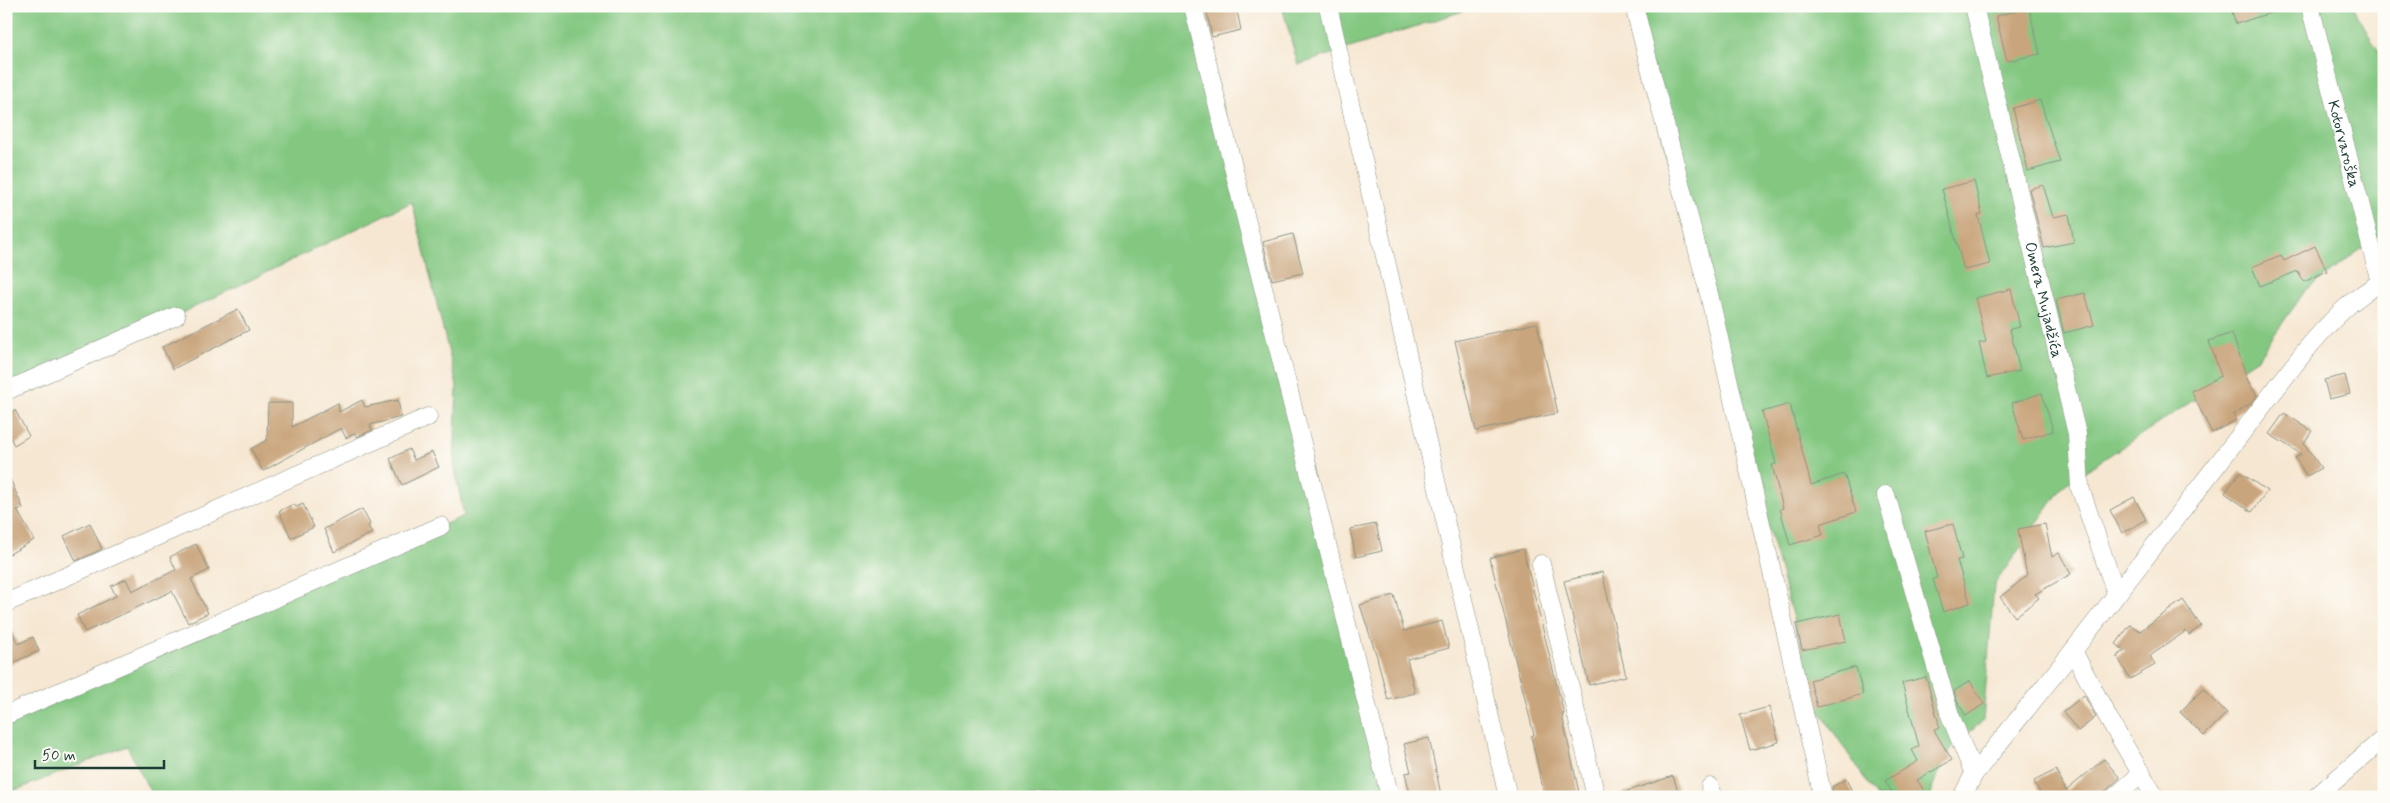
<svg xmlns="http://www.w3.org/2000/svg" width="2390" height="803" font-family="Mynerve,sans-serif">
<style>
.green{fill:#83c781;stroke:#51825a}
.building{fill:#c9a57d}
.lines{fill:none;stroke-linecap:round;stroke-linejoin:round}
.minor-casing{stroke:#8a9283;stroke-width:19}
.minor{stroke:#fff;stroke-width:18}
.labels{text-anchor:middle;stroke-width:4.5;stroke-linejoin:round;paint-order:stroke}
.street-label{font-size:16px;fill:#1f3d34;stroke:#fdfcf7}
</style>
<rect width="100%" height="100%" fill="#fdfcf7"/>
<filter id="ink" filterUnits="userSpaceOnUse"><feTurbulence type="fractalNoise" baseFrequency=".02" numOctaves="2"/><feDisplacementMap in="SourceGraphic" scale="10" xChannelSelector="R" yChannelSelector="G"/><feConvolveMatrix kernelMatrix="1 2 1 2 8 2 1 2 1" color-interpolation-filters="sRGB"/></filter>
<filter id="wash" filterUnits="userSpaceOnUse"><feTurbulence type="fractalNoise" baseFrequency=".0096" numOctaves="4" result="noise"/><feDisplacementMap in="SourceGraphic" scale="20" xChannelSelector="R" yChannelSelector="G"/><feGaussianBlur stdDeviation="1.12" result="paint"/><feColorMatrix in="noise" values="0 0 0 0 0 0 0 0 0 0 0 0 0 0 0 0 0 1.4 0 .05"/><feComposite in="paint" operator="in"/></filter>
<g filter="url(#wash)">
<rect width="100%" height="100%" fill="#f6e7d2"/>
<!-- green -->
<g class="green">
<polygon points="6,6 1198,6 1390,797 153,797 127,746 6,794 6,715 464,516 454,464 457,386 412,202 176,316 6,391"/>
<polygon points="1282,6 1478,6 1298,65"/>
<polygon points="1627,6 2354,6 2356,14 2384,60 2384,232 2305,291 2258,358 2064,485 1994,585 1983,721 1951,748 1933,785 1931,797 1877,797 1817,707"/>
</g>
<g id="blocks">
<!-- building -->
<g class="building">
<polygon points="1220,6 1236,6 1241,30 1212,37 1206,9"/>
<polygon points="2230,6 2282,6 2282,9 2236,24"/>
<polygon points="2029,8 2040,54 2007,61 1996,16"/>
<polygon points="2040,100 2060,162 2028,171 2013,108"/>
<polygon points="1974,181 1982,214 1978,215 1990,264 1964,270 1942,189"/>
<polygon points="2043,185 2053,217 2069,214 2074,242 2044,248 2029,189"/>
<polygon points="1293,234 1303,273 1272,280 1263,242"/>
<polygon points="2315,246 2327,271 2304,282 2298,271 2260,286 2252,267 2281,255 2284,261"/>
<polygon points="2011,289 2020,327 2010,329 2020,371 1987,378 1979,343 1986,342 1975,298"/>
<polygon points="2085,293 2094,325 2064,333 2056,300"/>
<polygon points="238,309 249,330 173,369 162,347"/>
<polygon points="1537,323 1558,413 1476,431 1455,341"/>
<polygon points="2232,333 2248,381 2257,396 2251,403 2233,415 2236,420 2212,433 2191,391 2221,376 2209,341"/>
<polygon points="2345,375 2350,394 2329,399 2324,380"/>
<polygon points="2042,393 2053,431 2023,440 2012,403"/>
<polygon points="362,400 365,407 398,400 401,417 370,425 372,430 357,437 355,433 346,438 341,428 263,471 251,449 267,440 268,403 292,403 292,427 338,403 339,412"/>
<polygon points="1790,404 1811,485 1844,474 1856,512 1820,524 1823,535 1790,545 1780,509 1783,508 1772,465 1776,464 1762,412"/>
<polygon points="15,410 29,436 14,445 6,429 6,415"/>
<polygon points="2284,413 2312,431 2304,443 2321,468 2307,476 2295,458 2301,454 2269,434"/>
<polygon points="409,449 414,460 432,452 439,467 402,485 390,459"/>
<polygon points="6,470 23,508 17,510 34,540 6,556"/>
<polygon points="2240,472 2267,491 2252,512 2225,493"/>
<polygon points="2134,497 2146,520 2122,533 2110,510"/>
<polygon points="294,504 296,507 303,504 314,527 291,538 279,511"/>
<polygon points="362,509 370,524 368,526 372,533 334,552 324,529"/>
<polygon points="90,523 102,549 76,561 64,536"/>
<polygon points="1376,524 1382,551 1356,557 1350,529"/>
<polygon points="1953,524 1962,559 1957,560 1970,603 1943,612 1933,579 1937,578 1925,531"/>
<polygon points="2045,524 2052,557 2059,553 2071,574 2035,594 2039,598 2015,617 2000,597 2027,576 2018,529"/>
<polygon points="196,544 209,570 191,579 208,613 188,623 172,591 85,632 77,615 116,596 111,586 126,579 132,591 176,570 170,557"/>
<polygon points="1523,549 1564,714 1562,715 1580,797 1545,797 1531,736 1534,735 1490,558"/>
<polygon points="1602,572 1626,676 1589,685 1564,581"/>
<polygon points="1394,595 1404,631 1442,621 1449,648 1407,659 1415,693 1388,700 1377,657 1360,605"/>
<polygon points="2183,600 2201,626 2189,635 2186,631 2150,656 2155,665 2130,679 2117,656 2125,651 2116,644 2130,625 2140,631"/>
<polygon points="1840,614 1846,641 1802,650 1796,624"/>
<polygon points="6,619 18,644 33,637 39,651 6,666"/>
<polygon points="1856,667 1863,694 1817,707 1810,680"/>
<polygon points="1926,677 1940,728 1934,730 1952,760 1917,780 1925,792 1917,797 1895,797 1885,781 1918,761 1912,750 1919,746 1902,683"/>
<polygon points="1970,681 1984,704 1966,716 1957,701 1954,691"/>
<polygon points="2203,689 2227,713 2204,736 2180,712"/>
<polygon points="2084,695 2096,717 2078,731 2063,712"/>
<polygon points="1769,707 1779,742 1750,750 1740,715"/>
<polygon points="1429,738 1441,795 1411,797 1405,773 1411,772 1404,744"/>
<polygon points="2104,759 2120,778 2099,797 2042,797 2034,781 2056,770 2066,791"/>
<polygon points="1673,776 1680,797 1619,797 1619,794"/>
<polygon points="1846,779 1855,797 1833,797 1832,787"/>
</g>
</g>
</g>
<g filter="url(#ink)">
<use href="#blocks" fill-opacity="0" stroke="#8a9283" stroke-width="1"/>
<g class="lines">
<!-- minor casing -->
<g class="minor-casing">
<g id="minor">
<polyline points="1193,6 1390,797"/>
<polyline points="1328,6 1508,797"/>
<polyline points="1634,6 1709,294 1823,797"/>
<path id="s1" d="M1974,6l103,428 3,54 36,105"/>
<path id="s2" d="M2310,6l70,276"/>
<polyline points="6,391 176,316"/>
<polyline points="1886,495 1950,715 1974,774"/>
<polyline points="1541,564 1596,797"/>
<polyline points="6,603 428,417"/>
<polyline points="2073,651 2110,721 2155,797"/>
<polyline points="6,715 441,526"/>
<polyline points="1710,787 1712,797"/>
<path d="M1962,797l12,-23 99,-123 232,-300c23,-27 47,-54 79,-70"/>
<polyline points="2115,797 2142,773"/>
<polyline points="2316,797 2384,738"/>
</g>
</g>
<!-- minor -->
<use href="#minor" class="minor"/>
</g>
</g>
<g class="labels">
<!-- street labels -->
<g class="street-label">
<text dy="6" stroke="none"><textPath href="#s2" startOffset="142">Kotorvaroška</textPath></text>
<text dy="6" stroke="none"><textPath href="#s1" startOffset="302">Omera Mujadžića</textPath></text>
</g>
</g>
<!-- margin -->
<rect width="2390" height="803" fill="none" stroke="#fdfcf7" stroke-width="25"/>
<!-- scale -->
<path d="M35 760v8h129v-8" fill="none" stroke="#1f3d34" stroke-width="2.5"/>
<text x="42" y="760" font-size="15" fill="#1f3d34" stroke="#fdfcf7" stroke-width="4" paint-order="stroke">50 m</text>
</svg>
